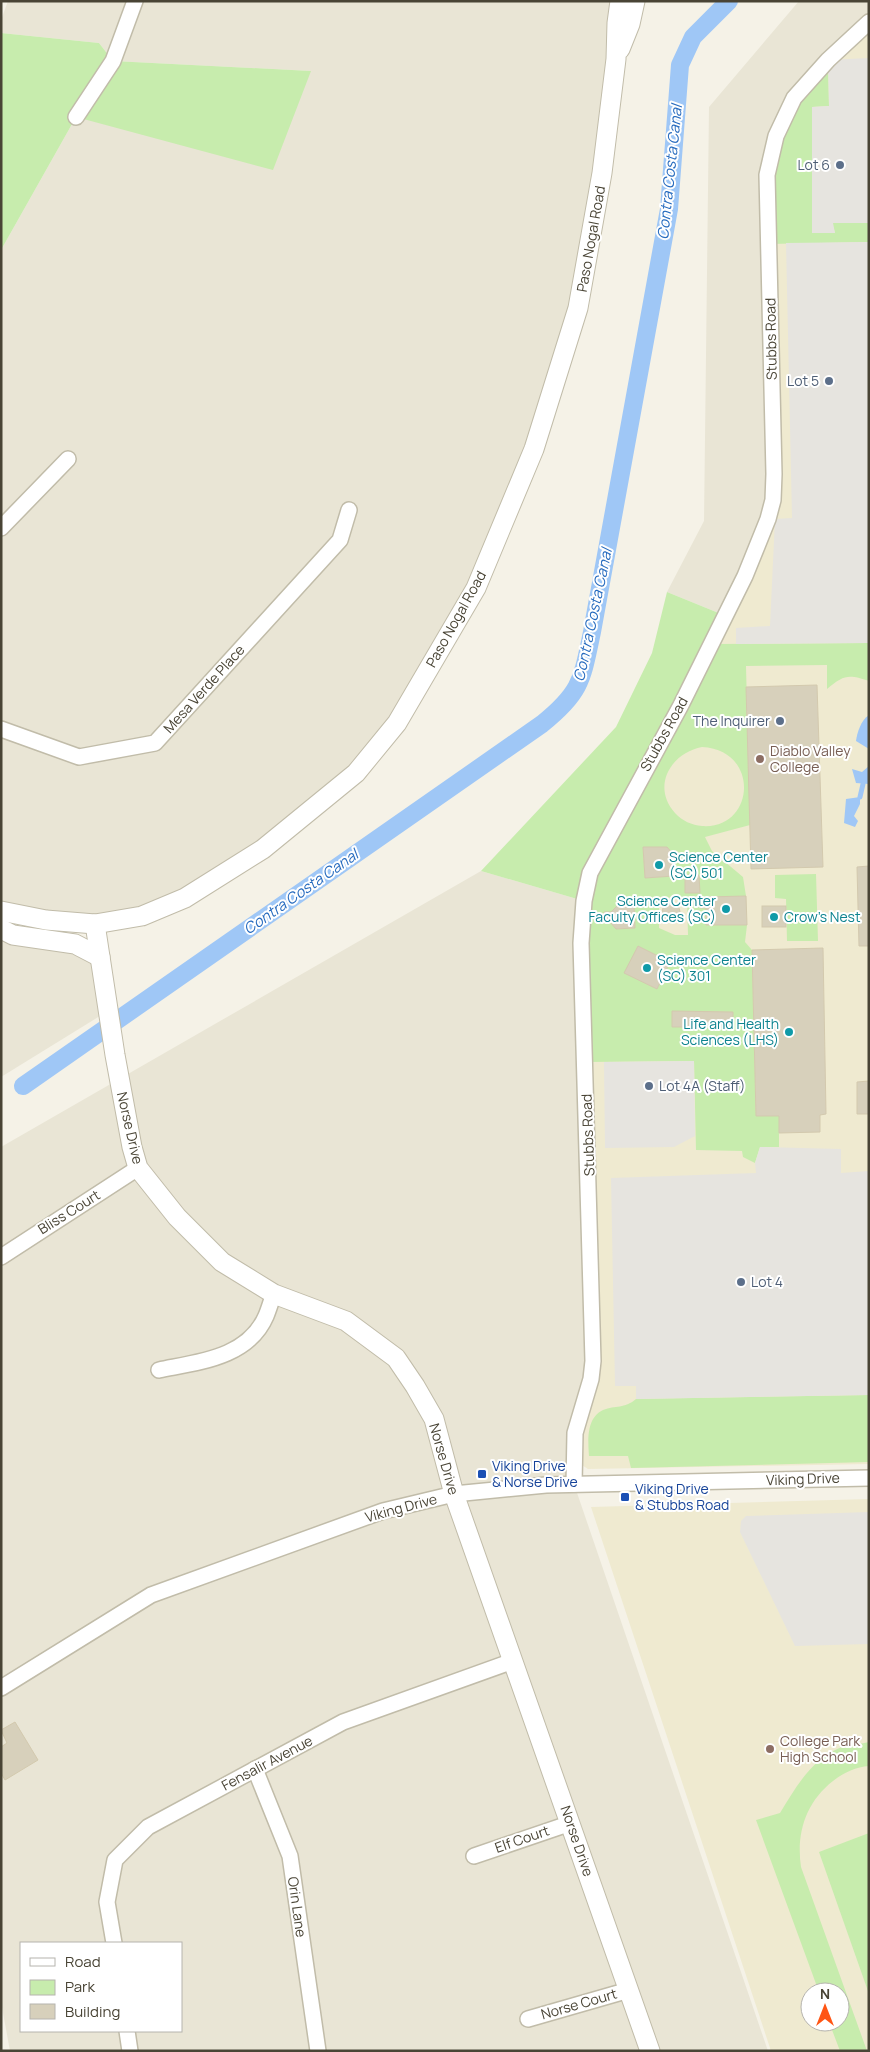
<svg xmlns="http://www.w3.org/2000/svg" width="870" height="2052" font-family="Manrope,sans-serif">
<style>
.residential{fill:#e9e5d5;fill-rule:evenodd}
.education{fill:#efead0;fill-rule:evenodd}
.green{fill:#c7ecad;fill-rule:evenodd}
.parking{fill:#e6e4df}
.water{fill:#9fc7f6}
.lines{fill:none;stroke-linecap:round;stroke-linejoin:round}
.stream{stroke:#9fc7f6;stroke-width:5}
.canal{stroke:#9fc7f6;stroke-width:18}
.building{fill:#d7d0bb;stroke:#d3c9ae}
.minor-casing{stroke:#c1bca9;stroke-width:18}
.tertiary-casing{stroke:#c1bca9;stroke-width:21}
.minor{stroke:#fff;stroke-width:15}
.tertiary{stroke:#fff;stroke-width:19}
.service-dot{fill:#5c6f8a;stroke:#fff;stroke-width:2}
.education-dot{fill:#8d6e63;stroke:#fff;stroke-width:2}
.culture-dot{fill:#0f9aa8;stroke:#fff;stroke-width:2}
.transit-dot{fill:#1a4fb4;stroke:#fff;stroke-width:2}
.labels{text-anchor:middle;stroke-width:4;stroke-linejoin:round;paint-order:stroke}
.service-label{font-size:14px;fill:#4e5e75;stroke:#fff;text-anchor:end}
.street-label{font-size:14px;fill:#494435;stroke:#fff}
.education-label{font-size:14px;fill:#785e54;stroke:#fff;text-anchor:start}
.culture-label{font-size:14px;fill:#0d838f;stroke:#fff;text-anchor:start}
.transit-label{font-size:14px;fill:#164399;stroke:#fff;text-anchor:start}
.water-label{font-size:15px;font-style:italic;fill:#256abe;stroke:#fff}
</style>
<rect width="100%" height="100%" fill="#f5f2e7"/>
<!-- residential -->
<g class="residential">
<polygon points="8,1 620,1 578,308 476,588 356,773 185,898 95,924 1,911 1,250 76,117 311,71 113,61 99,43 1,33 1,20"/>
<polygon points="799,1 869,1 869,22 773,500 726,616 667,592 704,521 709,107"/>
<path d="M481,871l103,30 6,460 -16,123 194,567h-758l-9,-49v-855zM21,1943h160v88h-160z"/>
<polygon points="1,929 100,957 108,1011 1,1077"/>
</g>
<!-- education -->
<g class="education">
<polygon points="869,22 869,1464 588,1469 574,1460 588,1374 581,943 768,519 769,265 794,98"/>
<path d="M869,1499v552h-98l-180,-544zM810,1992h30v30h-30z"/>
</g>
<!-- green -->
<g class="green">
<polygon points="1,33 99,43 113,61 311,71 273,170 76,117 1,250"/>
<polygon points="828,60 829,106 812,107 812,233 835,233 832,223 869,223 869,242 769,244 776,136"/>
<path d="M667,592l59,24 -14,28 157,-1v38c-21,-7 -25,-6 -42,8v-24l-81,1 4,159 -45,12 7,14 31,26 3,19 -41,1v3h-5l6,8v17h41l-2,17 7,8 4,166h23v31h-19l-5,16 -12,-6 -1,-6 -46,-1 -2,-89 -108,1 -2,-161 -103,-30 135,-144 36,-74zM702,747c59,3 53,83 0,79 -10,-1 -20,-5 -27,-13 -24,-27 -4,-60 27,-66zM643,847h24l6,8 1,21 -29,2zM685,875h14v18h-13zM687,897l1,38h-13l-16,-7v-30zM618,905h16l1,23 -19,1 -6,-7h-5v-10h6zM638,946l32,16 -13,27 -32,-16zM672,1011l61,1v15h-61z"/>
<polygon points="816,874 818,941 787,941 786,899 775,898 775,875"/>
<path d="M869,1395v67l-238,6 -3,-12h-39c-1,-15 -3,-38 14,-46 13,-5 21,-1 33,-11z"/>
<path d="M869,1742v24c-13,1 -26,7 -36,15 -27,21 -37,52 -32,86l66,184h-27l-11,-29h11v-30h-21l-63,-172 24,-7c16,-26 33,-57 65,-67 8,-2 16,-2 24,-4z"/>
<polygon points="869,1833 869,1994 819,1852"/>
</g>
<!-- parking -->
<g class="parking">
<polygon points="869,58 869,223 833,223 835,233 812,233 812,107 829,106 828,60"/>
<polygon points="869,242 869,643 736,644 736,628 770,626 775,519 792,518 786,243"/>
<polygon points="694,1061 695,1136 674,1147 605,1148 604,1062"/>
<polygon points="760,1147 841,1149 841,1173 869,1171 869,1395 636,1399 636,1386 615,1386 611,1178 756,1173 755,1163"/>
<polygon points="869,1512 869,1644 795,1646 740,1532 741,1521 746,1516"/>
</g>
<!-- water -->
<g class="water">
<path d="M869,715v34l-13,-8c1,-8 5,-21 13,-26z"/>
<polygon points="869,766 869,784 856,783 852,769 862,772"/>
<polygon points="860,797 860,804 854,816 858,821 855,827 844,823 846,799"/>
</g>
<g class="lines">
<!-- stream -->
<polyline class="stream" points="860,797 863,784"/>
<!-- canal -->
<path class="canal" d="M23,1086l519,-362c40,-32 40,-45 50,-92l77,-423 11,-144 13,-28 36,-36"/>
</g>
<!-- building -->
<g class="building">
<polygon points="817,685 823,867 751,869 746,687"/>
<polygon points="643,847 667,847 673,854 674,876 645,878"/>
<polygon points="869,866 869,946 859,946 857,867"/>
<polygon points="685,875 699,875 700,893 685,893"/>
<polygon points="746,896 747,925 706,925 706,908 700,908 700,900 705,900 705,897"/>
<circle cx="671" cy="912" r="9"/>
<polygon points="634,904 635,928 616,929 610,922 605,922 604,912 611,912 618,905"/>
<rect x="762" y="906" width="24" height="21"/>
<polygon points="638,946 670,962 657,989 624,973"/>
<polygon points="823,948 826,1114 820,1115 820,1132 779,1133 779,1116 756,1116 752,950"/>
<polygon points="672,1011 733,1012 733,1027 672,1027"/>
<polygon points="869,1081 869,1114 857,1114 857,1082"/>
<polygon points="15,1722 38,1760 5,1780 1,1773 1,1747 7,1743 1,1730"/>
</g>
<g class="lines">
<!-- minor casing -->
<g class="minor-casing">
<g id="minor">
<polyline points="76,117 113,61 135,1"/>
<polyline points="1,528 68,459"/>
<polyline points="1,729 79,757 155,743 340,540 349,510"/>
<polyline points="1,1257 138,1168"/>
<path d="M159,1370c39,-8 89,-12 107,-54 3,-7 5,-15 8,-22"/>
<polyline points="574,1484 575,1433 591,1379 593,1361 581,943 584,901 590,873 681,705 745,576 768,519 773,500 774,474 767,175 776,136 794,98 828,60 869,22"/>
<polyline points="1,1688 151,1595 383,1511 454,1494 546,1485 869,1478"/>
<polyline points="255,1769 290,1856 318,2051"/>
<polyline points="474,1856 571,1823"/>
<polyline points="114,1943 107,1902 115,1860 148,1827 343,1722 513,1661"/>
<polyline points="528,2019 629,1990"/>
<polyline points="127,2031 130,2051"/>
</g>
</g>
<!-- tertiary casing -->
<g class="tertiary-casing">
<g id="tertiary">
<polyline points="620,49 630,24 635,1"/>
<polyline points="1,911 46,920 95,924 142,916 185,898 263,849 356,773 397,723 476,588 534,449 578,308 602,173 616,59 617,23 620,1"/>
<polyline points="95,924 115,1055 132,1147 138,1168 177,1217 222,1262 274,1294 346,1321 396,1358 415,1386 434,1419 454,1494 650,2051"/>
<polyline points="1,929 13,935 75,944 100,957"/>
</g>
</g>
<!-- minor -->
<use href="#minor" class="minor"/>
<!-- tertiary -->
<use href="#tertiary" class="tertiary"/>
</g>
<!-- markers -->
<g class="service-dot">
<circle cx="840" cy="165" r="5"/>
<circle cx="829" cy="381" r="5"/>
<circle cx="780" cy="721" r="5"/>
<circle cx="649" cy="1086" r="5"/>
<circle cx="741" cy="1282" r="5"/>
</g>
<g class="education-dot">
<circle cx="760" cy="759" r="5"/>
<circle cx="770" cy="1749" r="5"/>
</g>
<g class="culture-dot">
<circle cx="659" cy="865" r="5"/>
<circle cx="726" cy="909" r="5"/>
<circle cx="774" cy="917" r="5"/>
<circle cx="647" cy="968" r="5"/>
<circle cx="789" cy="1032" r="5"/>
</g>
<g class="transit-dot">
<rect x="477" y="1469" width="10" height="10" rx="2.5"/>
<rect x="620" y="1492" width="10" height="10" rx="2.5"/>
</g>
<g class="labels">
<!-- service labels -->
<g class="service-label">
<text x="830" y="170">Lot 6</text>
<text x="819" y="386">Lot 5</text>
<text x="770" y="726">The Inquirer</text>
<text x="659" y="1091" text-anchor="start">Lot 4A (Staff)</text>
<text x="751" y="1287" text-anchor="start">Lot 4</text>
</g>
<!-- street labels -->
<g class="street-label">
<text transform="translate(591 239) rotate(-80)" y="5">Paso Nogal Road</text>
<text transform="translate(771 339) rotate(-91)" y="5">Stubbs Road</text>
<text transform="translate(456 619) rotate(-61)" y="5">Paso Nogal Road</text>
<text transform="translate(204 689) rotate(-48)" y="5">Mesa Verde Place</text>
<text transform="translate(664 734) rotate(-61)" y="5">Stubbs Road</text>
<text transform="translate(130 1128) rotate(77)" y="5">Norse Drive</text>
<text transform="translate(588 1135) rotate(-92)" y="5">Stubbs Road</text>
<text transform="translate(69 1212) rotate(-32)" y="5">Bliss Court</text>
<text transform="translate(444 1459) rotate(74)" y="5">Norse Drive</text>
<text transform="translate(803 1479) rotate(-2)" y="5">Viking Drive</text>
<text transform="translate(401 1508) rotate(-15)" y="5">Viking Drive</text>
<text transform="translate(267 1763) rotate(-28)" y="5">Fensalir Avenue</text>
<text transform="translate(522 1839) rotate(-19)" y="5">Elf Court</text>
<text transform="translate(577 1841) rotate(71)" y="5">Norse Drive</text>
<text transform="translate(297 1907) rotate(82)" y="5">Orin Lane</text>
<text transform="translate(579 2004) rotate(-16)" y="5">Norse Court</text>
</g>
<!-- education labels -->
<g class="education-label">
<text x="770" y="756">Diablo Valley<tspan x="770" dy="16">College</tspan></text>
<text x="780" y="1746">College Park<tspan x="780" dy="16">High School</tspan></text>
</g>
<!-- culture labels -->
<g class="culture-label">
<text x="669" y="862">Science Center<tspan x="669" dy="16">(SC) 501</tspan></text>
<text x="716" y="906" text-anchor="end">Science Center<tspan x="716" dy="16">Faculty Offices (SC)</tspan></text>
<text x="784" y="922">Crow's Nest</text>
<text x="657" y="965">Science Center<tspan x="657" dy="16">(SC) 301</tspan></text>
<text x="779" y="1029" text-anchor="end">Life and Health<tspan x="779" dy="16">Sciences (LHS)</tspan></text>
</g>
<!-- transit labels -->
<g class="transit-label">
<text x="492" y="1471">Viking Drive<tspan x="492" dy="16">&amp; Norse Drive</tspan></text>
<text x="635" y="1494">Viking Drive<tspan x="635" dy="16">&amp; Stubbs Road</tspan></text>
</g>
<!-- water labels -->
<g class="water-label">
<text transform="translate(670 172) rotate(-84)" y="5">Contra Costa Canal</text>
<text transform="translate(593 615) rotate(-78)" y="5">Contra Costa Canal</text>
<text transform="translate(301 892) rotate(-35)" y="5">Contra Costa Canal</text>
</g>
</g>
<!-- border -->
<rect width="870" height="2052" fill="none" stroke="#494435" stroke-width="5"/>
<!-- legend -->
<rect x="20" y="1942" width="162" height="90" fill="#ffffff" stroke="#b6b4ae"/>
<rect x="30" y="1958" width="25" height="8" fill="#ffffff" stroke="#b6b4ae"/>
<text x="65" y="1967" font-size="15" fill="#494435">Road</text>
<rect x="30" y="1980" width="25" height="15" fill="#c7ecad" stroke="#b6b4ae"/>
<text x="65" y="1992" font-size="15" fill="#494435">Park</text>
<rect x="30" y="2004" width="25" height="15" fill="#d7d0bb" stroke="#b6b4ae"/>
<text x="65" y="2017" font-size="15" fill="#494435">Building</text>
<!-- north arrow -->
<g transform="translate(825 2007)"><circle r="24" fill="#ffffff" stroke="#b6b4ae"/>
<path d="M0-4L9 19L0 12L-9 19Z" fill="#ff5514"/>
<text y="-8" font-size="14" font-weight="bold" text-anchor="middle" fill="#494435">N</text>
</g>
</svg>
